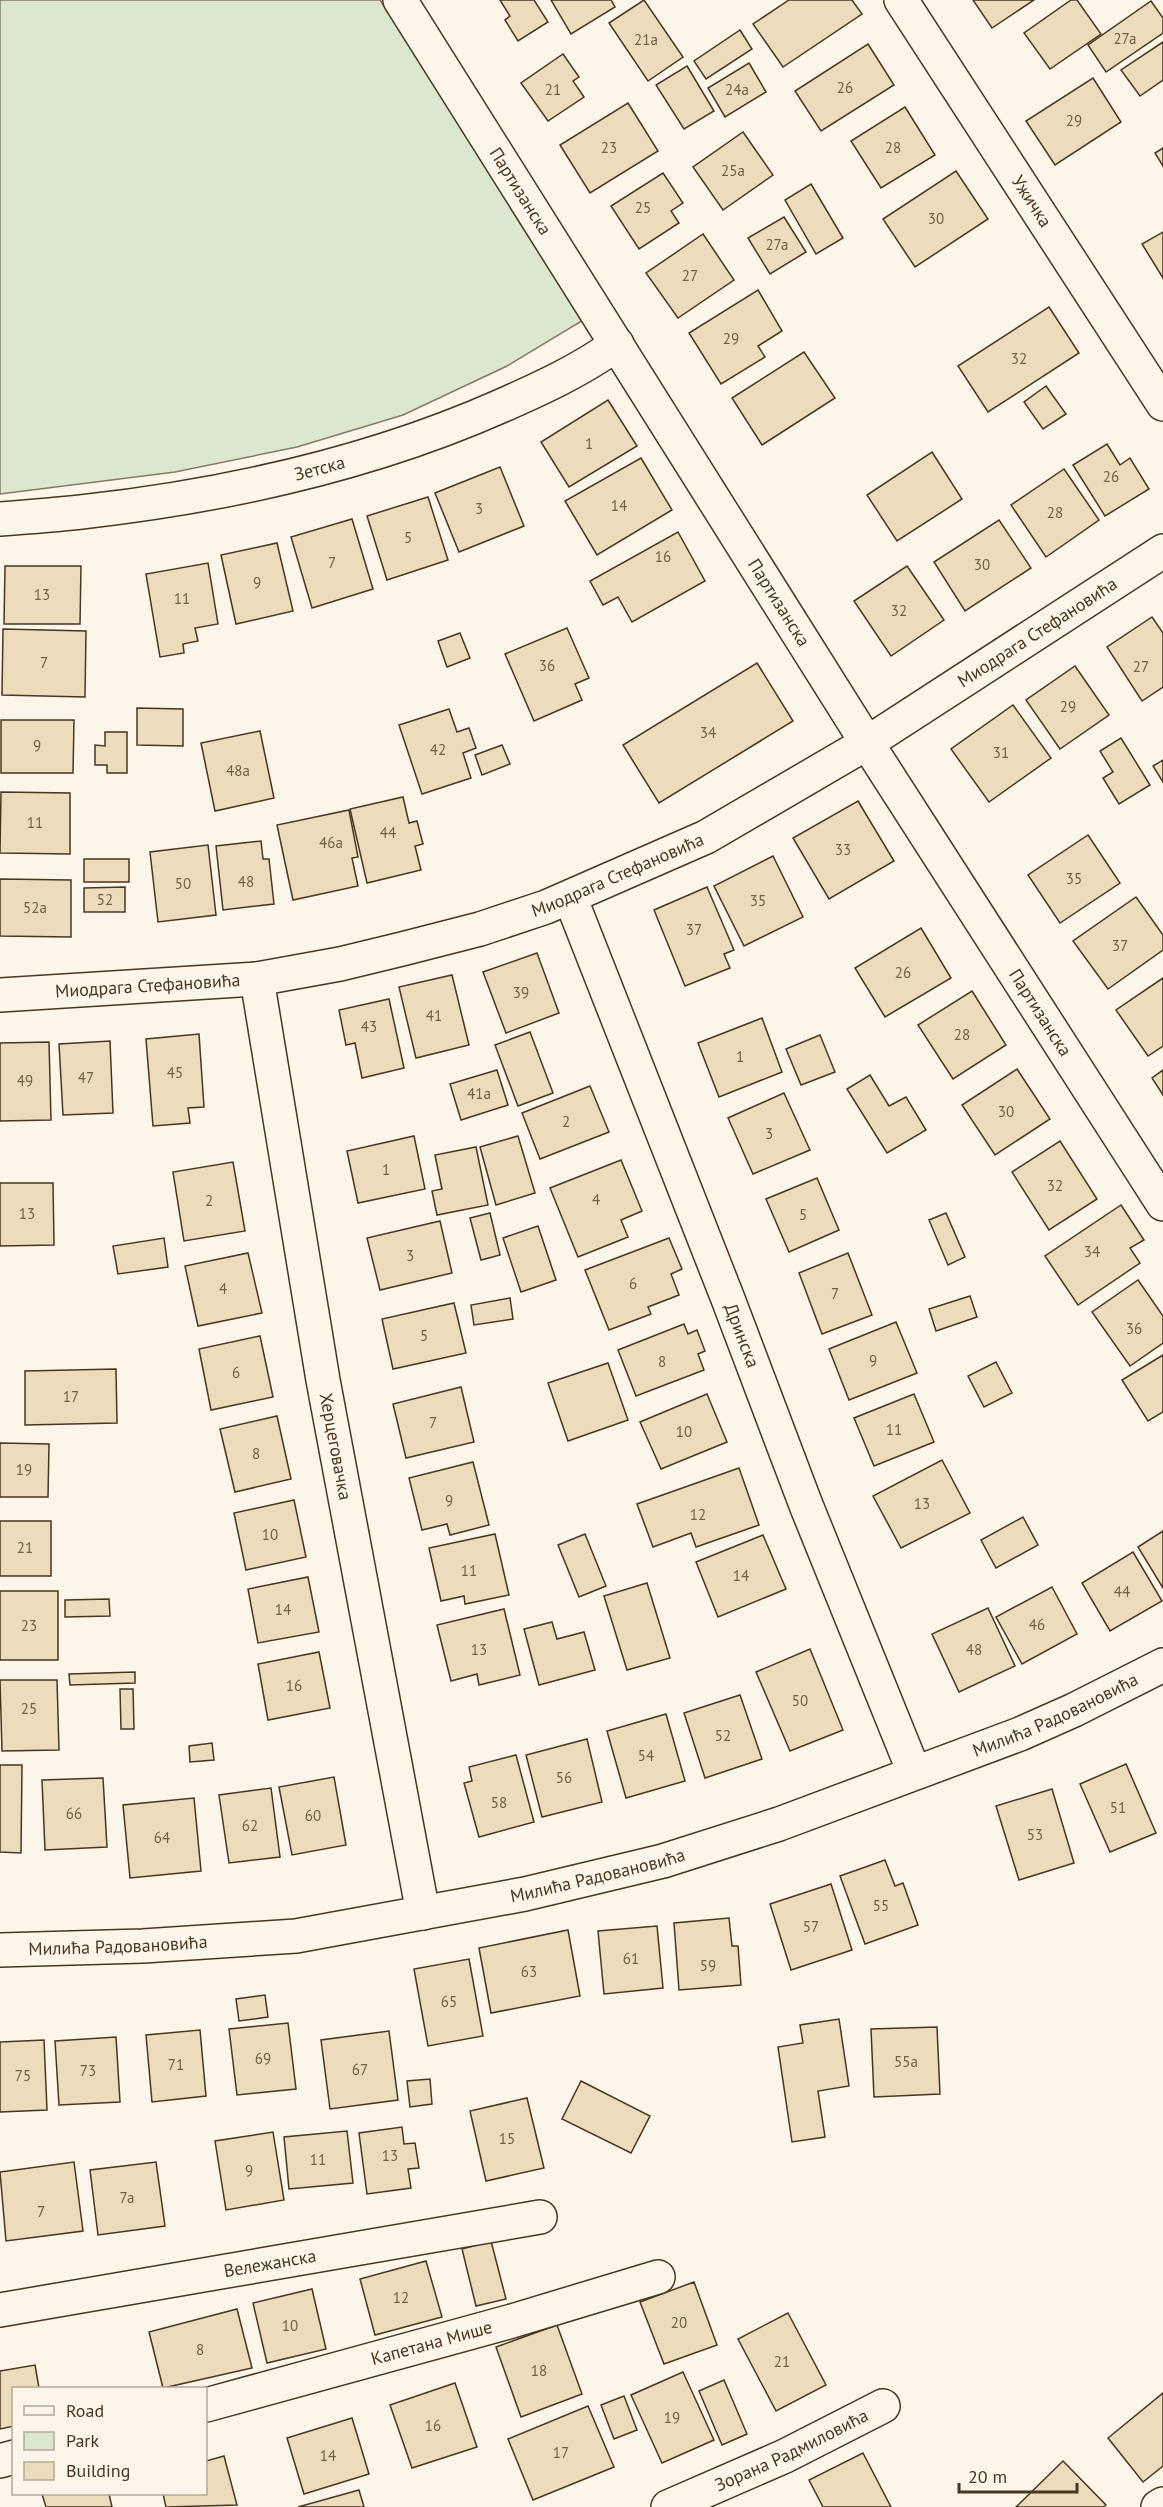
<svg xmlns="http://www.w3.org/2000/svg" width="1163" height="2507" font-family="'PT Sans',sans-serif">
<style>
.green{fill:#dce7d0;stroke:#887966;stroke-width:1.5}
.building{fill:#ecdcbc;stroke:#4a3520;stroke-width:1.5}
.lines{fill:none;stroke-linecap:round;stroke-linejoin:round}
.minor-casing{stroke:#4a3520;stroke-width:36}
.minor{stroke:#fbf6e9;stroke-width:33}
.labels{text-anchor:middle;stroke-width:4.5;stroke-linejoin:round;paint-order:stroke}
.number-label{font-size:15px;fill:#725f47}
.street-label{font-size:18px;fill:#4a3520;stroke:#fbf6e9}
</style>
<rect width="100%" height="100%" fill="#fbf6e9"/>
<!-- green -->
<polygon class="green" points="0,0 380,0 585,319 507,366 403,415 297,447 175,472 0,494"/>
<!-- building -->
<g class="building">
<polygon points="500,0 534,0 548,22 518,41 505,20 510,16"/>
<polygon points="551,0 611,0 615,7 571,34"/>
<polygon points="644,0 683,57 648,81 609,23"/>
<polygon points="789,0 852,0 862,14 783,67 753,24"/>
<polygon points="973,0 1034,0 992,28"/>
<polygon points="1071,0 1077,0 1101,34 1050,69 1024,33"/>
<polygon points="1151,1 1163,18 1163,33 1106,72 1088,45"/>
<polygon points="740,30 752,49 706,79 694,61"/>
<polygon points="1163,42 1163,80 1140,96 1121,70"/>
<polygon points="868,44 894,85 821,131 795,91"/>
<polygon points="563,54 579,77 573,81 584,97 548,121 521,83"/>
<polygon points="749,63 766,92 725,117 708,88"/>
<polygon points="687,66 714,111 684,129 656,85"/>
<polygon points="1093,78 1121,122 1055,165 1026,121"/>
<polygon points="628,103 658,151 590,193 560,145"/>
<polygon points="905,107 935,155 881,188 851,141"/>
<polygon points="743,132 773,175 723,210 693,167"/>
<polygon points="1163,148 1163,166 1155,153"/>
<polygon points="956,171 988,219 915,267 883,219"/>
<polygon points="663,173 683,203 671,211 679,223 639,249 611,206"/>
<polygon points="811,184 843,238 816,254 785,200"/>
<polygon points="784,217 806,252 770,274 748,238"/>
<polygon points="1163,232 1163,278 1142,244"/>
<polygon points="703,234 734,280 678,318 646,273"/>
<polygon points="758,290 782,331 758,346 765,357 721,384 689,333"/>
<polygon points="1049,307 1079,353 988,412 958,366"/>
<polygon points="804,352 835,398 762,445 732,398"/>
<polygon points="1046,386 1066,414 1043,429 1024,402"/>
<polygon points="608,400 637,446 569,487 541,442"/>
<polygon points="1107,444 1120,465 1130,458 1149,489 1105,516 1073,465"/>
<polygon points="932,452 962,499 897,541 867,495"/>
<polygon points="641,458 672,510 597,555 565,501"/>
<polygon points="500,467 524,526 459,552 435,493"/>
<polygon points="1064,469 1099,520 1046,557 1011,505"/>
<polygon points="428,497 448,560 387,580 367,516"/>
<polygon points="352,519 373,589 312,608 291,537"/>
<polygon points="999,520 1031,568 965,611 934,562"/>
<polygon points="678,532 705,581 632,622 618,597 603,605 590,581"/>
<polygon points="277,543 293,611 236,624 221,555"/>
<polygon points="208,563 218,624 195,628 198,641 183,644 184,653 160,657 146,574"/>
<polygon points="5,566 81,566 80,624 4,624"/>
<polygon points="907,566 944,620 891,656 854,601"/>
<polygon points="1152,617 1163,633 1163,687 1142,701 1107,647"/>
<polygon points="567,628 589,678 575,684 582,700 534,721 505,654"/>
<polygon points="3,629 86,631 85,697 2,695"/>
<polygon points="460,633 470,658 447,667 438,641"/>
<polygon points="757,663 793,721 659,803 623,745"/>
<polygon points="1075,666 1109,715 1060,749 1026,700"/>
<polygon points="1013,705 1051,758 989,802 951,749"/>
<polygon points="137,708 183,709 183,746 137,745"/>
<polygon points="449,709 457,732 469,728 476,748 463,753 471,778 422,794 399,725"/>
<polygon points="1,720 74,720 73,773 1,773"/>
<polygon points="260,731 274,798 215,811 201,743"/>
<polygon points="105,732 127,732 127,773 107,773 107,765 95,765 95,745 105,746"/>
<polygon points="1121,738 1150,785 1119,804 1103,778 1113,772 1100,751"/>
<polygon points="502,745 510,764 482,775 475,755"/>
<polygon points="1163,760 1163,782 1153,766"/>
<polygon points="1,792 70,793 70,854 0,853"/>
<polygon points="403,797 409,823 417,821 423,844 415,846 421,870 367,883 350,809"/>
<polygon points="858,801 894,861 829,899 793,838"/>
<polygon points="349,810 358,857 352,858 358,886 293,900 277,825"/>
<polygon points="1088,835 1120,883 1060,923 1028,875"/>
<polygon points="261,841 263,859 269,859 274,904 223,910 216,846"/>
<polygon points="208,845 216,915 158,922 150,852"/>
<polygon points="773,856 803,917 744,946 714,886"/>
<rect x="84" y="859" width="45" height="23"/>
<polygon points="0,879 71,880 71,937 0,936"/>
<polygon points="125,887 125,912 84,912 84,888"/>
<polygon points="707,887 734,950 724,954 730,968 685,986 654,910"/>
<polygon points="1136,897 1163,935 1163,950 1108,989 1073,941"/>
<polygon points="921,928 951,978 885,1017 855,968"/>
<polygon points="537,953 559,1013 506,1033 483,972"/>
<polygon points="452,975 469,1045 416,1058 399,987"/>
<polygon points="1163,978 1163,1046 1148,1056 1116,1010"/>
<polygon points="972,991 1006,1045 953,1079 918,1025"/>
<polygon points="389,999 404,1068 362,1078 355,1043 346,1045 339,1010"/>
<polygon points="762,1018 782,1072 719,1097 698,1043"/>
<polygon points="530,1032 553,1093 518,1106 495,1045"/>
<polygon points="199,1034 204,1107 188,1108 190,1123 153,1126 146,1039"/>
<polygon points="820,1035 835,1072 801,1085 786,1049"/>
<polygon points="110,1041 113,1113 63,1115 59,1044"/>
<polygon points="49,1042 51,1120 0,1121 0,1043"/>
<polygon points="1017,1069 1050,1119 995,1155 962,1105"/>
<polygon points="497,1070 508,1105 461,1120 450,1084"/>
<polygon points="1163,1070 1163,1095 1152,1078"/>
<polygon points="870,1075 889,1106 906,1097 926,1130 887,1153 847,1089"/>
<polygon points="590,1086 609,1132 540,1159 522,1113"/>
<polygon points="784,1093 810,1150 753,1174 728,1118"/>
<polygon points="414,1136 425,1189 358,1203 347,1151"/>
<polygon points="518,1136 535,1193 496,1205 480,1147"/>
<polygon points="1060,1141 1097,1199 1049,1230 1012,1172"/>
<polygon points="476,1147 488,1205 437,1215 432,1191 442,1189 435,1155"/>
<polygon points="621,1160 642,1211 621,1220 628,1237 578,1257 550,1188"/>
<polygon points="233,1162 245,1231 184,1241 173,1172"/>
<polygon points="817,1178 839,1230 789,1252 766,1199"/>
<polygon points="0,1183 53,1183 54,1245 0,1246"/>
<polygon points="1121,1205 1144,1240 1130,1248 1140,1263 1078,1305 1045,1256"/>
<polygon points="490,1213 500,1255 481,1260 470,1218"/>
<polygon points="946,1213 965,1257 948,1265 929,1220"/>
<polygon points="440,1221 452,1273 380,1290 367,1238"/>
<polygon points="538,1226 556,1280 521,1292 503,1238"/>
<polygon points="164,1238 168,1267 118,1274 113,1246"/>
<polygon points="669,1238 682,1269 671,1274 679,1295 648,1307 651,1314 609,1330 585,1270"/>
<polygon points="248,1253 262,1313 198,1326 185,1266"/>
<polygon points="848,1253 872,1315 822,1334 799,1273"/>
<polygon points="1138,1280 1163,1316 1163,1343 1130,1366 1092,1312"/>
<polygon points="970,1296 977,1317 936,1331 929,1309"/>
<polygon points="510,1298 513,1319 474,1325 471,1305"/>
<polygon points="454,1303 466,1353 393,1369 382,1319"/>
<polygon points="896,1322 917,1373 849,1400 829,1349"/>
<polygon points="684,1324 688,1334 697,1330 705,1351 698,1354 704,1370 636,1396 618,1350"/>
<polygon points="260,1336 273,1397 211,1410 199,1349"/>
<polygon points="1163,1355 1163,1412 1148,1421 1122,1380"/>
<polygon points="996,1362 1012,1393 984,1407 968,1376"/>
<polygon points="608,1363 628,1420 568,1441 548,1383"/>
<polygon points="116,1369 117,1423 25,1425 25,1371"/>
<polygon points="461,1387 474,1442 406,1458 393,1404"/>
<polygon points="707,1394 727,1442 661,1469 640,1422"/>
<polygon points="914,1394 934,1442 874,1466 854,1418"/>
<polygon points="277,1416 291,1479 235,1492 220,1429"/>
<polygon points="0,1443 49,1444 48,1497 0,1497"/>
<polygon points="942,1460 970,1513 901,1548 873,1496"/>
<polygon points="473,1462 489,1525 450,1535 447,1524 422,1530 409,1478"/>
<polygon points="739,1468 759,1525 696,1547 691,1533 653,1547 637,1504"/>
<polygon points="294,1500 306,1557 246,1570 234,1513"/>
<polygon points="1023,1517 1038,1545 996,1568 981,1540"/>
<rect x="0" y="1521" width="51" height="55"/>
<polygon points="1163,1531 1163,1588 1138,1547"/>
<polygon points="495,1534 509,1595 465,1604 464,1596 441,1601 429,1548"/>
<polygon points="585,1534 606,1586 579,1597 558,1545"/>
<polygon points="763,1535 786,1589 718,1617 696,1562"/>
<polygon points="1133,1552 1162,1601 1110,1631 1082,1583"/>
<polygon points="308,1577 319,1632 258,1643 248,1589"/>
<polygon points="647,1583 670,1658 627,1670 604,1596"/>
<polygon points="1052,1587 1077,1634 1022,1664 996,1617"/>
<rect x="0" y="1591" width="58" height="69"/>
<polygon points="109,1599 110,1616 65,1617 65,1600"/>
<polygon points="988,1608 1015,1666 959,1692 932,1634"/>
<polygon points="504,1609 520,1675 479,1685 477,1674 451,1681 437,1625"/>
<polygon points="552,1622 557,1639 584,1632 595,1670 539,1685 524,1629"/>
<polygon points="810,1649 843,1730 790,1751 756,1672"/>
<polygon points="319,1652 330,1708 268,1720 258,1664"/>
<polygon points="135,1672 135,1683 70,1685 69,1674"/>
<polygon points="0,1680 57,1680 59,1750 2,1751"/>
<polygon points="120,1689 133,1689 134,1729 121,1729"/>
<polygon points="740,1695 762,1759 705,1778 684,1713"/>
<polygon points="666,1714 685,1781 626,1798 607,1731"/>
<polygon points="587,1739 602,1802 542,1817 526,1755"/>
<polygon points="212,1743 214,1760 190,1762 189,1746"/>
<polygon points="516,1755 534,1822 479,1837 464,1783 472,1781 469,1767"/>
<polygon points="1126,1764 1156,1833 1110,1852 1080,1784"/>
<polygon points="0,1765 22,1765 21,1853 0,1852"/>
<polygon points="334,1777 346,1845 292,1855 279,1787"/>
<polygon points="103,1778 107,1847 45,1850 42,1780"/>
<polygon points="271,1788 280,1857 229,1863 219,1795"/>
<polygon points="1052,1789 1074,1863 1019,1880 996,1806"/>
<polygon points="194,1798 201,1871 130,1878 123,1805"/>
<polygon points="885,1860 895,1886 903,1883 918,1925 865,1944 840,1876"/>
<polygon points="831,1884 852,1950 791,1970 770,1904"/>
<polygon points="729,1918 732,1946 738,1946 741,1985 679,1990 674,1923"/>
<polygon points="657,1926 663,1988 604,1994 598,1931"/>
<polygon points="568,1930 580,1996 491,2013 479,1948"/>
<polygon points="469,1959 483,2036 428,2046 414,1969"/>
<polygon points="265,1995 268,2017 239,2021 236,1999"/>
<polygon points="839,2019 849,2086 818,2091 825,2137 792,2142 778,2047 803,2043 800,2025"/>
<polygon points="288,2023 296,2089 237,2095 229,2029"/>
<polygon points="937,2027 940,2094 874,2097 871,2029"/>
<polygon points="200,2030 206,2096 152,2102 146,2035"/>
<polygon points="389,2031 398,2100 330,2109 321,2040"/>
<polygon points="116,2037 120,2102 59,2105 55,2041"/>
<polygon points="44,2040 47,2110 0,2112 0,2042"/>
<polygon points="430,2079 432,2104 410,2107 407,2081"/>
<polygon points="581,2081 650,2116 631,2153 562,2119"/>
<polygon points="527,2098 544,2168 486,2181 470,2111"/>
<polygon points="402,2127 404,2144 415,2143 419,2168 408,2169 411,2188 367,2194 359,2133"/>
<polygon points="347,2131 353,2183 289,2189 284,2137"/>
<polygon points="273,2132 284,2200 226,2210 215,2141"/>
<polygon points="74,2162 83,2231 6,2241 0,2172"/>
<polygon points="156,2162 165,2226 98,2235 90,2170"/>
<polygon points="491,2241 506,2299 476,2306 462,2249"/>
<polygon points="426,2261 442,2317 375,2335 360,2279"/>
<polygon points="694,2282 717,2345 664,2364 640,2302"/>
<polygon points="312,2289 326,2349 267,2363 253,2303"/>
<polygon points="237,2309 252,2368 163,2388 149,2332"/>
<polygon points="788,2313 826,2385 776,2411 738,2339"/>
<polygon points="557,2325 582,2394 521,2417 496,2347"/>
<polygon points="35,2365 39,2388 14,2388 14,2426 0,2429 0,2371"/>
<polygon points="683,2372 714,2440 662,2463 631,2395"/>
<polygon points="724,2380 747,2434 722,2445 699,2391"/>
<polygon points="455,2383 477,2447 412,2468 390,2405"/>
<polygon points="1163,2393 1163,2466 1143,2482 1108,2438"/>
<polygon points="624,2396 637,2430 614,2439 601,2405"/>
<polygon points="588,2406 614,2467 533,2500 508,2439"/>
<polygon points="352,2418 369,2474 304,2494 287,2438"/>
<polygon points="863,2453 891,2507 823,2507 809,2480"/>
<polygon points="224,2456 237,2505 166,2507 163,2494 206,2494 206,2461"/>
<polygon points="1063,2461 1106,2505 1103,2507 1016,2507"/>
<polygon points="359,2490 364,2507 298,2507"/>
<polygon points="42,2494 109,2494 112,2507 46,2507"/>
</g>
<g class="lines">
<!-- minor casing -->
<g class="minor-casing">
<g id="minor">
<path id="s1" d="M400,0l467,743 296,461"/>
<path id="s2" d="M901,0l262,404"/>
<path id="s3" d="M0,519c27,-2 54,-4 81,-7 143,-16 289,-48 420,-106 41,-18 80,-36 116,-62"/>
<path id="s4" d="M570,897l158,402 78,206 108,267"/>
<path id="s5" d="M257,979l66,401 100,533"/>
<path id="s6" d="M0,995l257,-16 83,-15 62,-15 78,-20 66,-22 160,-70 161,-94 296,-192"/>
<path id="s7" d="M0,1950l143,-4 153,-10 229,-42 138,-33 116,-37 241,-90 54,-24 89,-45"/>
<path id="s8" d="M0,2310l540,-93"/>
<path id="s9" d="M206,2405l306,-84 146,-44"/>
<polyline points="0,2461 14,2457"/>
<path id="s10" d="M668,2507l117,-51 98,-50"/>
<polyline points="1158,2507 1163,2504"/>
</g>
</g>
<!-- minor -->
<use href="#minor" class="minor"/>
</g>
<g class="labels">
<!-- number labels -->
<g class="number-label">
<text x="1125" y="44">27a</text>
<text x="646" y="45">21a</text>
<text x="845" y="93">26</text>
<text x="553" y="95">21</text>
<text x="737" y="95">24a</text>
<text x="1074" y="126">29</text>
<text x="609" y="153">23</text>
<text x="893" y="153">28</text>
<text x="733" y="176">25a</text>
<text x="643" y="213">25</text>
<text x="936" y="224">30</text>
<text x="777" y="250">27a</text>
<text x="690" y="281">27</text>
<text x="731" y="344">29</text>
<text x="1019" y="364">32</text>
<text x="589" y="449">1</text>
<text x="1111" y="482">26</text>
<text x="619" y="511">14</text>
<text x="479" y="514">3</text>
<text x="1055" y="518">28</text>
<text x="408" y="543">5</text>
<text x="663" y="562">16</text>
<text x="332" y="568">7</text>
<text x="982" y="570">30</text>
<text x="257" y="588">9</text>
<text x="42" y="600">13</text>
<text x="182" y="604">11</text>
<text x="899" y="616">32</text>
<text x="44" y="668">7</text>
<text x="547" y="671">36</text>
<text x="1141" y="672">27</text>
<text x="1068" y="712">29</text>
<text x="708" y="738">34</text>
<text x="37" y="751">9</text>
<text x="438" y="755">42</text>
<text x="1001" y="758">31</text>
<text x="238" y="776">48a</text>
<text x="35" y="828">11</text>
<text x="388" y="838">44</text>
<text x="331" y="848">46a</text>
<text x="843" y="855">33</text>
<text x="1074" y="884">35</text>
<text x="246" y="887">48</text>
<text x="183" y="889">50</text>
<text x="105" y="905">52</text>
<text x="758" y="906">35</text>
<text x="35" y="913">52a</text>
<text x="694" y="935">37</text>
<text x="1120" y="951">37</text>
<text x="903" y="978">26</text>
<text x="521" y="998">39</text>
<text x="434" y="1021">41</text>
<text x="369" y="1032">43</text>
<text x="962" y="1040">28</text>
<text x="740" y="1062">1</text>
<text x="175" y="1078">45</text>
<text x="86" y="1083">47</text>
<text x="25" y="1086">49</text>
<text x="479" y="1099">41a</text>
<text x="1006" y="1117">30</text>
<text x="566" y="1127">2</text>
<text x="769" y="1139">3</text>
<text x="386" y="1175">1</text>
<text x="1055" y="1191">32</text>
<text x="596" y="1205">4</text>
<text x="209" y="1206">2</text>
<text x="27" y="1219">13</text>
<text x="803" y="1220">5</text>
<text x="1092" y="1257">34</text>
<text x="410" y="1261">3</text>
<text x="633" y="1289">6</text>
<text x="223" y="1294">4</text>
<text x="835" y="1299">7</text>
<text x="1134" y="1334">36</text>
<text x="424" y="1341">5</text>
<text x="873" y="1366">9</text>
<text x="662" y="1367">8</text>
<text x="236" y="1378">6</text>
<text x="71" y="1402">17</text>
<text x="433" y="1428">7</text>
<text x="894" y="1435">11</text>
<text x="684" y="1437">10</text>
<text x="256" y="1459">8</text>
<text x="24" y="1475">19</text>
<text x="449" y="1506">9</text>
<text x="922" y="1509">13</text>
<text x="698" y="1520">12</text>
<text x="270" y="1540">10</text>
<text x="25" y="1553">21</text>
<text x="469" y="1576">11</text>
<text x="741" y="1581">14</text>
<text x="1122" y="1597">44</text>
<text x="283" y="1615">14</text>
<text x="1037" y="1630">46</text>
<text x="29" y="1631">23</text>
<text x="479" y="1655">13</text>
<text x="974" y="1655">48</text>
<text x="294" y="1691">16</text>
<text x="800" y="1706">50</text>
<text x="29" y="1714">25</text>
<text x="723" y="1741">52</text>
<text x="646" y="1761">54</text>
<text x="564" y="1783">56</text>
<text x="499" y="1808">58</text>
<text x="1118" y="1813">51</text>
<text x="74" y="1819">66</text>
<text x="313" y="1821">60</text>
<text x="250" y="1831">62</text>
<text x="1035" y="1840">53</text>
<text x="162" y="1843">64</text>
<text x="881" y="1911">55</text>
<text x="811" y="1932">57</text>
<text x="631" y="1964">61</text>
<text x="708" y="1971">59</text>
<text x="529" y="1977">63</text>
<text x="449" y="2007">65</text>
<text x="263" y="2064">69</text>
<text x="906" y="2067">55a</text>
<text x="176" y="2070">71</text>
<text x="360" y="2075">67</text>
<text x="88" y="2076">73</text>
<text x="23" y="2081">75</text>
<text x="507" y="2144">15</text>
<text x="390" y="2161">13</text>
<text x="318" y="2165">11</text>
<text x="249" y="2176">9</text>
<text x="127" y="2203">7a</text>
<text x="41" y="2217">7</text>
<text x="401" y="2303">12</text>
<text x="679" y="2328">20</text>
<text x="290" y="2331">10</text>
<text x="200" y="2355">8</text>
<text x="782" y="2367">21</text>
<text x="539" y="2376">18</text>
<text x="672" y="2423">19</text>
<text x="433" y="2431">16</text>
<text x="561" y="2458">17</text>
<text x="328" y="2461">14</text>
</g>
<!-- street labels -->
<g class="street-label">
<text dy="6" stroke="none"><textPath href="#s1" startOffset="226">Партизанска</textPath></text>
<text dy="6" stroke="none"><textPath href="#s2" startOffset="240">Ужичка</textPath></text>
<text dy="6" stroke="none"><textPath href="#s3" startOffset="324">Зетска</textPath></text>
<text dy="6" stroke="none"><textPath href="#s1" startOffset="712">Партизанска</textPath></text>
<text dy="6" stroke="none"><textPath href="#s6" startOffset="1120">Миодрага Стефановића</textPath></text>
<text dy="6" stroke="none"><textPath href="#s6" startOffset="634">Миодрага Стефановића</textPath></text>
<text dy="6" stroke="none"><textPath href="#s6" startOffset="148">Миодрага Стефановића</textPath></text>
<text dy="6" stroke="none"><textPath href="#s1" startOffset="1198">Партизанска</textPath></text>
<text dy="6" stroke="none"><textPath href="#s4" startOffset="471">Дринска</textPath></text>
<text dy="6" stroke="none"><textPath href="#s5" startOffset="474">Херцеговачка</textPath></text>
<text dy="6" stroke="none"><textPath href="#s7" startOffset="1090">Милића Радовановића</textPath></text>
<text dy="6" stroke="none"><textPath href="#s7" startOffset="604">Милића Радовановића</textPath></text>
<text dy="6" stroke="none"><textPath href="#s7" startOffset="118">Милића Радовановића</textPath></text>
<text dy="6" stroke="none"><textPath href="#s8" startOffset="274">Вележанска</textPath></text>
<text dy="6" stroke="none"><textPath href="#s9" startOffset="234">Капетана Мише</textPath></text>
<text dy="6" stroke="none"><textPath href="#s10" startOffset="136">Зорана Радмиловића</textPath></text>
</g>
</g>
<!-- legend -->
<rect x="12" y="2387" width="195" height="108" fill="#fbf6e9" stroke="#b4a999" stroke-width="1.5"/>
<rect x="24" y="2406" width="30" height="9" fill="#fbf6e9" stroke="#b4a999" stroke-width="1.5"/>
<text x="66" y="2417" font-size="18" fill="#4a3520">Road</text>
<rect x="24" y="2432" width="30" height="18" fill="#dce7d0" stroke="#b4a999" stroke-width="1.5"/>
<text x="66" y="2447" font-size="18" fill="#4a3520">Park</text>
<rect x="24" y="2462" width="30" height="18" fill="#ecdcbc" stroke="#b4a999" stroke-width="1.5"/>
<text x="66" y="2477" font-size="18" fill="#4a3520">Building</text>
<!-- scale -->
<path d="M959 2483v9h118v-9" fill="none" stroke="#4a3520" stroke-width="3"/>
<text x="968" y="2483" font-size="18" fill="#4a3520" stroke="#fbf6e9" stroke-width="4.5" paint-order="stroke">20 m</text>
</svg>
